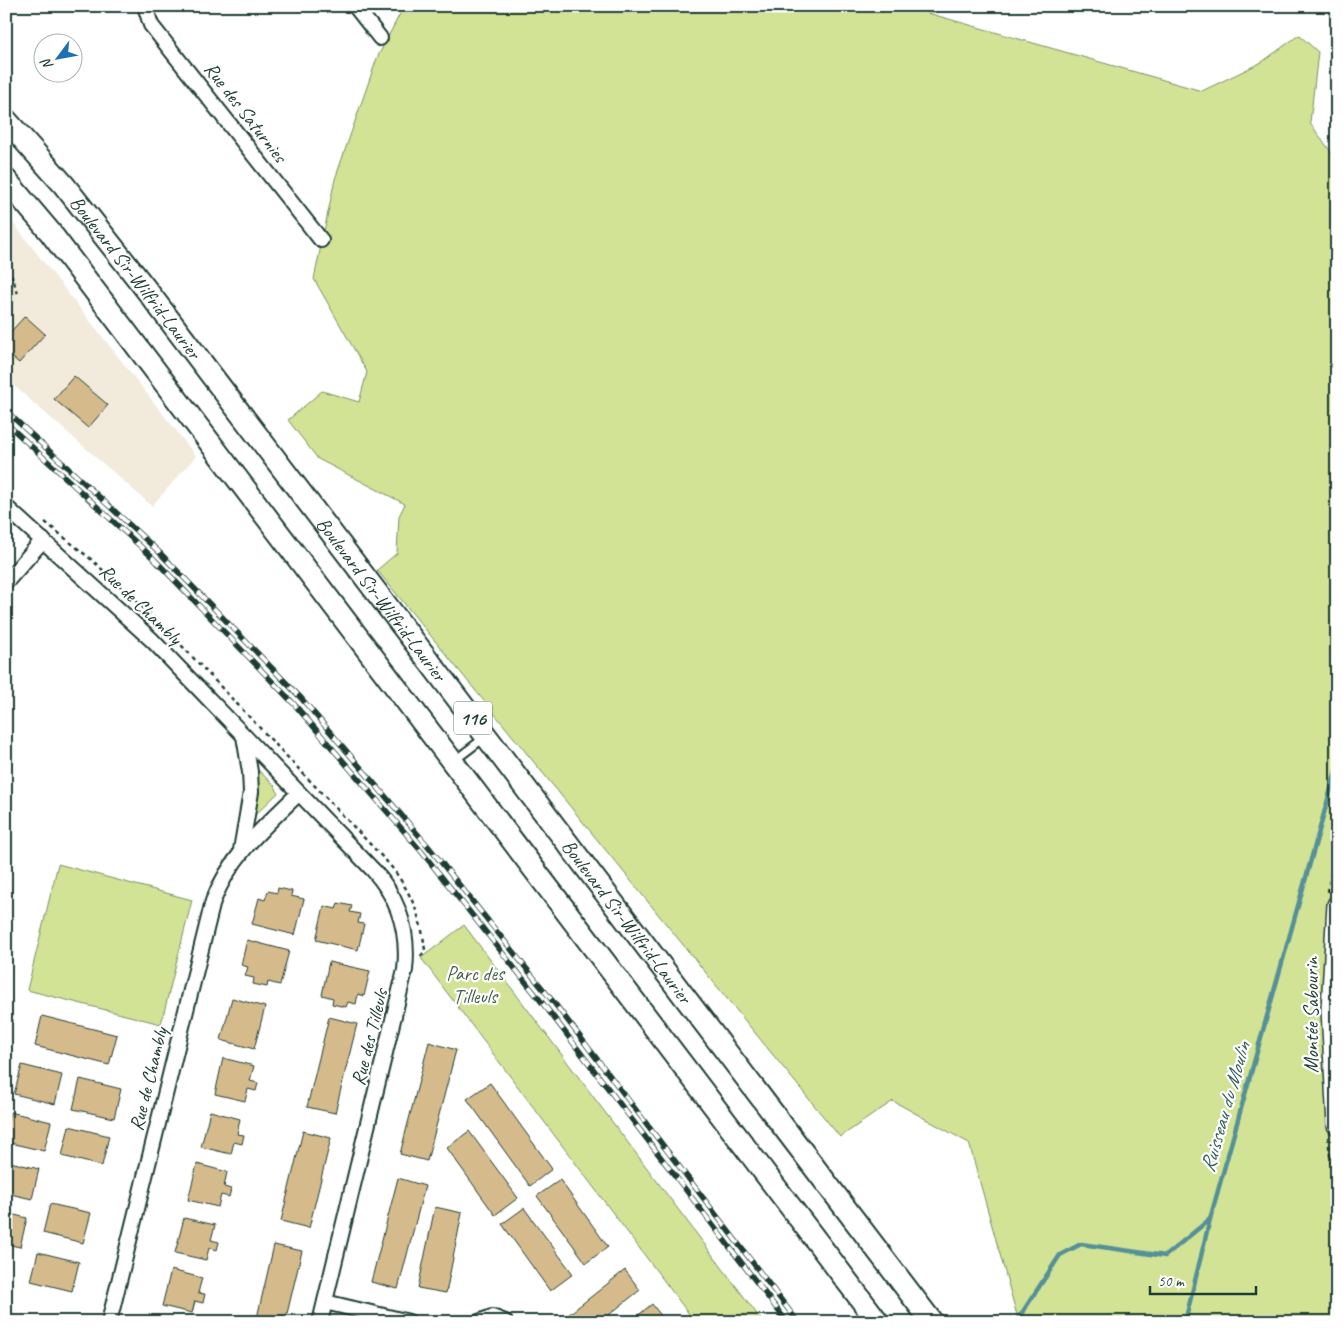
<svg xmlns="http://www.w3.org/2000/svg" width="1343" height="1328" font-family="Caveat,sans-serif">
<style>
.built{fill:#f2ebdc}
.green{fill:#d2e396;stroke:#789065}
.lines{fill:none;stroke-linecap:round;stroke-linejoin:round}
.stream{stroke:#559096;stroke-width:4.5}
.building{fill:#d5bb8b;stroke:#1f3d34}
.lane-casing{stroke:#1f3d34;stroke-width:11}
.street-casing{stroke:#1f3d34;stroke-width:18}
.secondary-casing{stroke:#1f3d34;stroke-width:22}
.primary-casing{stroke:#1f3d34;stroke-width:25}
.path{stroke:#1f3d34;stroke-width:2.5;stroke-dasharray:4 4;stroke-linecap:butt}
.lane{stroke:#fff;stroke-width:7}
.street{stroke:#fff;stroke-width:14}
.secondary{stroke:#fff;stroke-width:19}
.primary{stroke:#fff;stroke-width:21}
.rail-casing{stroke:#1f3d34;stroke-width:5.5}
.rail{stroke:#fff;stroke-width:4;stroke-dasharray:11;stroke-linecap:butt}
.labels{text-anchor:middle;stroke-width:4.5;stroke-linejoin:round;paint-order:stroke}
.shield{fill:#fff;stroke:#627771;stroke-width:1}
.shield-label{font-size:19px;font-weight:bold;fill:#1f3d34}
.street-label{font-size:20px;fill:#1f3d34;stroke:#fff}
.park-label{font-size:20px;fill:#435e48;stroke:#fff}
.water-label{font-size:21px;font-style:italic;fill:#36605d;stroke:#fff}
</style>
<rect width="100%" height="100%" fill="#fff"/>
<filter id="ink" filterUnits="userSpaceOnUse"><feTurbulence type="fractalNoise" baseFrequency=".02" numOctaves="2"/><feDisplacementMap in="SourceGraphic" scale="10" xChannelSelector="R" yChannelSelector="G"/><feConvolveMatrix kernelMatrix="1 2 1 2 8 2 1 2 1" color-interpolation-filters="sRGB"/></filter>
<g filter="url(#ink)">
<!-- built -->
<polygon class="built" points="6,214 196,456 152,506 6,379"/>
<!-- green -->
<g class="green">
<polygon points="404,6 903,6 1202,91 1262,62 1299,35 1318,52 1310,123 1337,160 1337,1322 1021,1322 1018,1319 969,1143 893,1101 840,1137 377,570 397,553 399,516 405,504 318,459 288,420 322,391 359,402 367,372 314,279 335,179 377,58"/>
<polygon points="257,769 275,786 278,793 253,817 258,784"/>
<polygon points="58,864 192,900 161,1024 27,990"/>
<polygon points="464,925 763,1322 695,1322 421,958"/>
</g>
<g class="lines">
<!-- stream -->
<g class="stream">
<polyline points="1016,1322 1060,1255 1081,1244 1165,1256 1210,1219 1337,767"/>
<polyline points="1185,1322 1210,1219"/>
</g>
</g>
<!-- building -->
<g class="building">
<polygon points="25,316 45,334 19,363 6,352 6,337"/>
<polygon points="74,376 108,405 88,428 54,399"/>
<polygon points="278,888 292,891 291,896 304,899 295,935 252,924 259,898 265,900 268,891 277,893"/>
<polygon points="338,903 352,906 350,912 360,914 358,923 364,924 358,950 316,940 324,906 336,909"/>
<polygon points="247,940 289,951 280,985 268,982 267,987 253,984 254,978 245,976 248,967 241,965"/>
<polygon points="329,962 370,971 364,996 358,994 356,1004 348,1002 346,1007 332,1004 333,998 322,995"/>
<polygon points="232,998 265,1007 254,1049 221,1040"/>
<polygon points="42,1016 117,1035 109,1065 35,1046"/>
<polygon points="329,1017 357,1024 335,1113 307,1107"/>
<polygon points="429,1042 456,1050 427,1161 400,1154"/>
<polygon points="223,1058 254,1066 250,1081 258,1083 256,1091 248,1089 245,1101 215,1094"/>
<polygon points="22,1065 62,1075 55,1104 14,1094"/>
<polygon points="80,1079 121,1089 114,1118 73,1109"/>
<polygon points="490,1083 552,1169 530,1186 467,1099"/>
<polygon points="210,1111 240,1119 237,1134 244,1135 242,1144 234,1142 231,1154 201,1147"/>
<polygon points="10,1112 51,1122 44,1151 6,1142 6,1129"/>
<polygon points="69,1126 109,1136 102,1166 62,1156"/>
<polygon points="303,1131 331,1138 309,1228 281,1221"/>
<polygon points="469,1131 518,1198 495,1215 447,1148"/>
<polygon points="6,1161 39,1169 32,1199 6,1193"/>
<polygon points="197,1164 227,1172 224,1187 231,1189 229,1197 221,1195 218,1207 188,1200"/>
<polygon points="398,1178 425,1186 398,1289 371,1282"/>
<polygon points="560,1180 608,1247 586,1263 537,1196"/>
<polygon points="50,1204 91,1213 83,1243 43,1233"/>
<polygon points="435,1207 462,1213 446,1293 418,1288"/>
<polygon points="524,1208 573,1274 550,1291 502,1224"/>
<polygon points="6,1213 27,1218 20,1247 6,1244"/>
<polygon points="184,1218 215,1225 211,1240 219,1242 217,1250 209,1248 206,1260 175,1253"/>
<polygon points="274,1245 302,1251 285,1322 256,1322"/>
<polygon points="38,1252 79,1262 72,1291 31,1281"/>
<polygon points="171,1270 202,1278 198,1293 205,1294 203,1303 195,1301 192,1313 162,1306"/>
<polygon points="625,1270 640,1290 600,1322 559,1322"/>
<polygon points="652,1304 666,1322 630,1322"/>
</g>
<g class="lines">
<!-- lane casing -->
<g class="lane-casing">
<polyline id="lane" points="455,760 484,738"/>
</g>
<!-- street casing -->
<g class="street-casing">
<g id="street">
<polyline points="145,6 151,25 321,240"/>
<polyline points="355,6 380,38"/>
<path d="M6,507l146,133 222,231c25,28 35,62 31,99l-85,352"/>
<polyline points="6,582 43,540"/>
<polyline points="241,850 251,792 250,772 244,736"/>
<polyline points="325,1302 409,1322"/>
<path d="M109,1322l104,-421c18,-46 52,-75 86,-108"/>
<polyline points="479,1322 492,1317 505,1322"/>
</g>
</g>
<!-- secondary casing -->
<g class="secondary-casing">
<polyline id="secondary" points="1337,905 1331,1009 1337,1125"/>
</g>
<!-- primary casing -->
<g class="primary-casing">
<g id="primary">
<path id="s1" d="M6,120l58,65 81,103 787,1034"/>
<polyline points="6,180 50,232 878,1322"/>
</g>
</g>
<!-- path -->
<g class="path">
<polyline points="1325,6 1337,14"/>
<polyline points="6,259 18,294"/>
<path d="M45,522l47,38 72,67 225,237c21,26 33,53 36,87l-5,6"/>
<polyline points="1328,892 1337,826"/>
<polyline points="1328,1137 1337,1215"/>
</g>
<!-- lane -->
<use href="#lane" class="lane"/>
<!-- street -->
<use href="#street" class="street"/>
<!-- secondary -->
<use href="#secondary" class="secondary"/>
<!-- primary -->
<use href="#primary" class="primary"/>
<!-- rail casing -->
<g class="rail-casing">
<g id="rail">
<polyline points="6,411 158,551 301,698 428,846 555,1004 798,1322"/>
<polyline points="6,423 152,557 294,704 421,851 548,1010 787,1322"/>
</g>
</g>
<!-- rail -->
<use href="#rail" class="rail"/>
</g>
</g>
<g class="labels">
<!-- shield labels -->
<rect class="shield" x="454" y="701.5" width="38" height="33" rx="4"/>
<g class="shield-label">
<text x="473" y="725">116</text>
</g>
<!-- street labels -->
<g class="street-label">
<text transform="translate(246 112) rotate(52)" y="7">Rue des Saturnies</text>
<text dy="7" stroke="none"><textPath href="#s1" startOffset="204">Boulevard Sir-Wilfrid-Laurier</textPath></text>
<text dy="7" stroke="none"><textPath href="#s1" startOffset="609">Boulevard Sir-Wilfrid-Laurier</textPath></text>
<text transform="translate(141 604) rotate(44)" y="7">Rue de Chambly</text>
<text dy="7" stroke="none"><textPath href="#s1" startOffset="1014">Boulevard Sir-Wilfrid-Laurier</textPath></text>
<text transform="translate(1311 1015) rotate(-90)" y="7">Montée Sabourin</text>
<text transform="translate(369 1037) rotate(-76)" y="7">Rue des Tilleuls</text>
<text transform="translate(148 1079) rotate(-76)" y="7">Rue de Chambly</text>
</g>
<!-- park labels -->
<g class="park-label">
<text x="475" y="980">Parc des<tspan x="475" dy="23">Tilleuls</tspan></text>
</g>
<!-- water labels -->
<g class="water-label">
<text transform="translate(1225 1107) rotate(-74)" y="7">Ruisseau du Moulin</text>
</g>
</g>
<!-- margin -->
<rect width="1343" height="1328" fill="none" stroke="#fff" stroke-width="25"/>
<rect x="12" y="12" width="1318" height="1303" fill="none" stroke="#1f3d34" stroke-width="2" filter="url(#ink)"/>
<!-- north arrow -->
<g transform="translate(58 58) rotate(238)"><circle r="24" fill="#ffffff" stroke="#a5b1ae"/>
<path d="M0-4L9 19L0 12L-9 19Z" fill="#1f6fb2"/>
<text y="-8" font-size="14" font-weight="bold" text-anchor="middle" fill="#1f3d34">N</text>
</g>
<!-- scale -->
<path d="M1150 1286v8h106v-8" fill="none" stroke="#1f3d34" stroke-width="2.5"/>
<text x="1158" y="1286" font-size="15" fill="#1f3d34" stroke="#ffffff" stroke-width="4" paint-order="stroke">50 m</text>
</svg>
